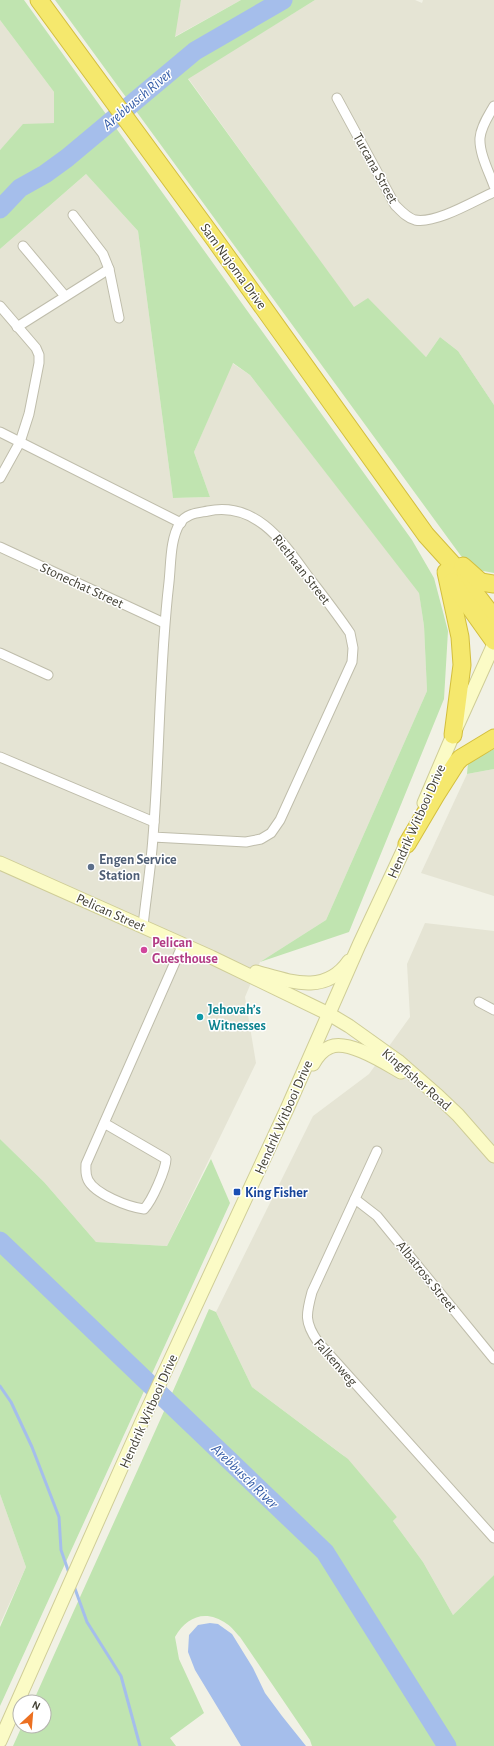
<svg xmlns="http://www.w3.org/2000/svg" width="494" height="1746" font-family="'Alegreya Sans',sans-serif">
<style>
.residential{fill:#e5e4d4}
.green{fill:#c0e4b0}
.water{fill:#a5beeb}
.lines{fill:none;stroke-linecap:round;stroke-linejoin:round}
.stream{stroke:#a5beeb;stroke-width:3}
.river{stroke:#a5beeb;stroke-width:19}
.street-casing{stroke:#bfbdab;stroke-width:11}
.secondary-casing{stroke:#cfcd97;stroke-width:15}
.highway-casing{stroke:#d3bf3e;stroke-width:19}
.street{stroke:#fff;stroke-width:9}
.secondary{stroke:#fbfbc6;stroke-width:13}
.highway{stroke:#f5e86d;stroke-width:17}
.service-dot{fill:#5c6f8a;stroke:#fff;stroke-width:1.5}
.hotel-dot{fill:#d1479c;stroke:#fff;stroke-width:1.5}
.culture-dot{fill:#0f9aa8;stroke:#fff;stroke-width:1.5}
.transit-dot{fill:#1a4fb4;stroke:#fff;stroke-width:1.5}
.labels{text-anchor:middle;stroke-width:3;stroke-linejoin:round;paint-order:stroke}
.street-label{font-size:14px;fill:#434135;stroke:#fff}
.service-label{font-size:14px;font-weight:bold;fill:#4e5e75;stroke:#fff;text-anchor:start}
.hotel-label{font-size:14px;font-weight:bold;fill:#b23c85;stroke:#fff;text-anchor:start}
.culture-label{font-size:14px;font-weight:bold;fill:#0d838f;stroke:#fff;text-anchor:start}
.transit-label{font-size:14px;font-weight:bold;fill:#164399;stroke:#fff;text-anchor:start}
.water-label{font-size:15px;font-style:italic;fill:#355da8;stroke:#fff}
</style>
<rect width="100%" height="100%" fill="#f1f1e5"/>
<!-- residential -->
<g class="residential">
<polygon points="181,0 241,0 174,37"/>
<polygon points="315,0 415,0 422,3 423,0 494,0 494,405 458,351 440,337 426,357 368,299 354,308 188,78"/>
<polygon points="0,20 54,92 54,123 23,125 0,150"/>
<polygon points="86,174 138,231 173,498 210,497 194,452 232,363 250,375 419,592 424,626 427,691 326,920 260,962 245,997 256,1063 167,1246 96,1242 44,1182 0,1139 0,249"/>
<polygon points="494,769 494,896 421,873 467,774"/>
<polygon points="425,923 494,931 494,1575 453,1615 423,1562 393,1521 397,1517 343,1455 252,1387 216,1312 313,1116 369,1074 410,1017 407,964"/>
<polygon points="0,1494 26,1567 0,1624"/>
</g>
<!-- green -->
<g class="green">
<polygon points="0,0 24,0 412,540 434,578 448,631 444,699 349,932 260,962 326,920 427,691 424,626 419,593 250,375 233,363 194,452 210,497 173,498 138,231 86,174 0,249 0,150 23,124 54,123 54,92 0,20"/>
<polygon points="55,0 181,0 175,37 241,0 315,0 188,79 354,307 368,298 426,357 440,337 458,351 494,405 494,573 478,570 461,556"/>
<polygon points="494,749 494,769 467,774 468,763"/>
<polygon points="0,1139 44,1182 96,1242 167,1246 211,1159 230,1203 0,1706 0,1627 26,1567 0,1494"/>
<path d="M209,1309l7,3 36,75 96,72 49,58 -4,4 30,41 30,53 41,-40v171h-182l-2,-6 -70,-103c-4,-4 -8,-10 -13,-13 -21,-15 -40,-8 -52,13l4,22 25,54 -34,25 6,8h-163l9,-20h22v-24h-11c58,-131 119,-261 176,-393z"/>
</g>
<!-- water -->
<polygon class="water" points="210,1623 218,1624 232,1634 253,1668 265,1693 282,1716 306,1746 241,1746 195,1670 188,1652 189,1635 198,1625"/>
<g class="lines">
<!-- stream -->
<g class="stream">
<polyline points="0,1386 11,1402 32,1447 59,1517 61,1550 69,1573"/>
<polyline points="74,1586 87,1622 121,1676 140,1746"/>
</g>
<!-- river -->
<g class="river">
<polyline points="0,209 20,188 45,174 67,158 195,51 283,0"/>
<polyline points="0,1241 325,1552 447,1746"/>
</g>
<!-- street casing -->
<g class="street-casing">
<g id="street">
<path d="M337,98l58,107c6,6 12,13 20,15 21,4 59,-19 79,-28"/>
<path d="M494,106c-5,9 -13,20 -14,32 -1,15 9,34 14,48"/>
<polyline points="73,215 103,254 109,269 119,318"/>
<polyline points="23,246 65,296"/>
<polyline points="0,306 36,348 39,355 39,363 29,414 20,442 0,478"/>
<polyline points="17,327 109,269"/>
<polyline points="0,432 181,523"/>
<polyline points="0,547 164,623"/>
<polyline points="0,653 48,675"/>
<polyline points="0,757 154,822"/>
<path d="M143,926c3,-29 8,-59 10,-89 7,-85 6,-170 16,-255 2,-18 1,-43 11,-59 7,-10 18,-10 28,-12 50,-10 77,34 102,68 14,18 27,35 40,54l3,15 -1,14 -72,158 -9,13 -10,6 -15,3 -93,-5"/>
<polyline points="479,1002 494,1010"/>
<path d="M104,1123l62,36c0,10 -14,42 -22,50 -16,-2 -49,-15 -56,-29 -3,-6 -2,-11 -2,-16l97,-220"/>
<path d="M377,1151l-65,141c-6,22 -8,30 6,50l176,196"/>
<polyline points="355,1199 377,1216 494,1359"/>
</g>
</g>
<!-- secondary casing -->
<g class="secondary-casing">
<g id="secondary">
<polyline points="424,803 453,735 494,644"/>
<polyline points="0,863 211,957 329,1014 349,1026 398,1061 438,1096 458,1115 494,1156"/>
<path d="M256,972c33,9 69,24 93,-11"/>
<path d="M313,1064c4,-7 9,-14 17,-17 18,-8 55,16 71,25"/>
<polyline points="0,1741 143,1419 287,1109 359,945 410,836"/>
</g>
</g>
<!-- highway casing -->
<g class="highway-casing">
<g id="highway">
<polyline points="39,0 215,240 426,535 455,567 494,618"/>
<polyline points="463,566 481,582 494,584"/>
<polyline points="446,572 460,637 462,665 453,735"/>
<polyline points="452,582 494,641"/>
<polyline points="407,844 436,795 457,762 461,758 494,738"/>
</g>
</g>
<!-- street -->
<use href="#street" class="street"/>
<!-- secondary -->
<use href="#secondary" class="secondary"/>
<!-- highway -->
<use href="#highway" class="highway"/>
</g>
<!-- markers -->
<circle class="service-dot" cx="91" cy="867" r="4"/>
<circle class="hotel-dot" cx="144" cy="950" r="4"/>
<circle class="culture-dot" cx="200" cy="1017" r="4"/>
<rect class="transit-dot" x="233" y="1188" width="8" height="8" rx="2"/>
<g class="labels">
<!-- street labels -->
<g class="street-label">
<text transform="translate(376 168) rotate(61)" y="5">Turcana Street</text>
<text transform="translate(234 266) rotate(54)" y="5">Sam Nujoma Drive</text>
<text transform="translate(302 569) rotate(52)" y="5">Riethaan Street</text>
<text transform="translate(82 585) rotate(25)" y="5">Stonechat Street</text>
<text transform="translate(416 821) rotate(-66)" y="5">Hendrik Witbooi Drive</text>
<text transform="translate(111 912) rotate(24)" y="5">Pelican Street</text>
<text transform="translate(417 1079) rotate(41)" y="5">Kingfisher Road</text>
<text transform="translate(283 1117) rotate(-66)" y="5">Hendrik Witbooi Drive</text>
<text transform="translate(427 1276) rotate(51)" y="5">Albatross Street</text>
<text transform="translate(336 1362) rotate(49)" y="5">Falkenweg</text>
<text transform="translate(148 1411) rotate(-66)" y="5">Hendrik Witbooi Drive</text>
</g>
<!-- service labels -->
<g class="service-label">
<text x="99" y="864">Engen Service<tspan x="99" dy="16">Station</tspan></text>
</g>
<!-- hotel labels -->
<g class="hotel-label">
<text x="152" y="947">Pelican<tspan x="152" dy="16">Guesthouse</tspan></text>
</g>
<!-- culture labels -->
<g class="culture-label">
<text x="208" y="1014">Jehovah’s<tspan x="208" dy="16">Witnesses</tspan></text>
</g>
<!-- transit labels -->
<g class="transit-label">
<text x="245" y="1197">King Fisher</text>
</g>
<!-- water labels -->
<g class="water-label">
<text transform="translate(137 99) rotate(-40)" y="5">Arebbusch River</text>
<text transform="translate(245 1476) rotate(44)" y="5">Arebbusch River</text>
</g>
</g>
<!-- north arrow -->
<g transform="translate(32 1714) rotate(26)"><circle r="19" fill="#ffffff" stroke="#b4b3ae"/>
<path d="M0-3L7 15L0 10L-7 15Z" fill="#ec7021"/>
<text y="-6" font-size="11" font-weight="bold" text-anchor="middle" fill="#434135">N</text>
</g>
</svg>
